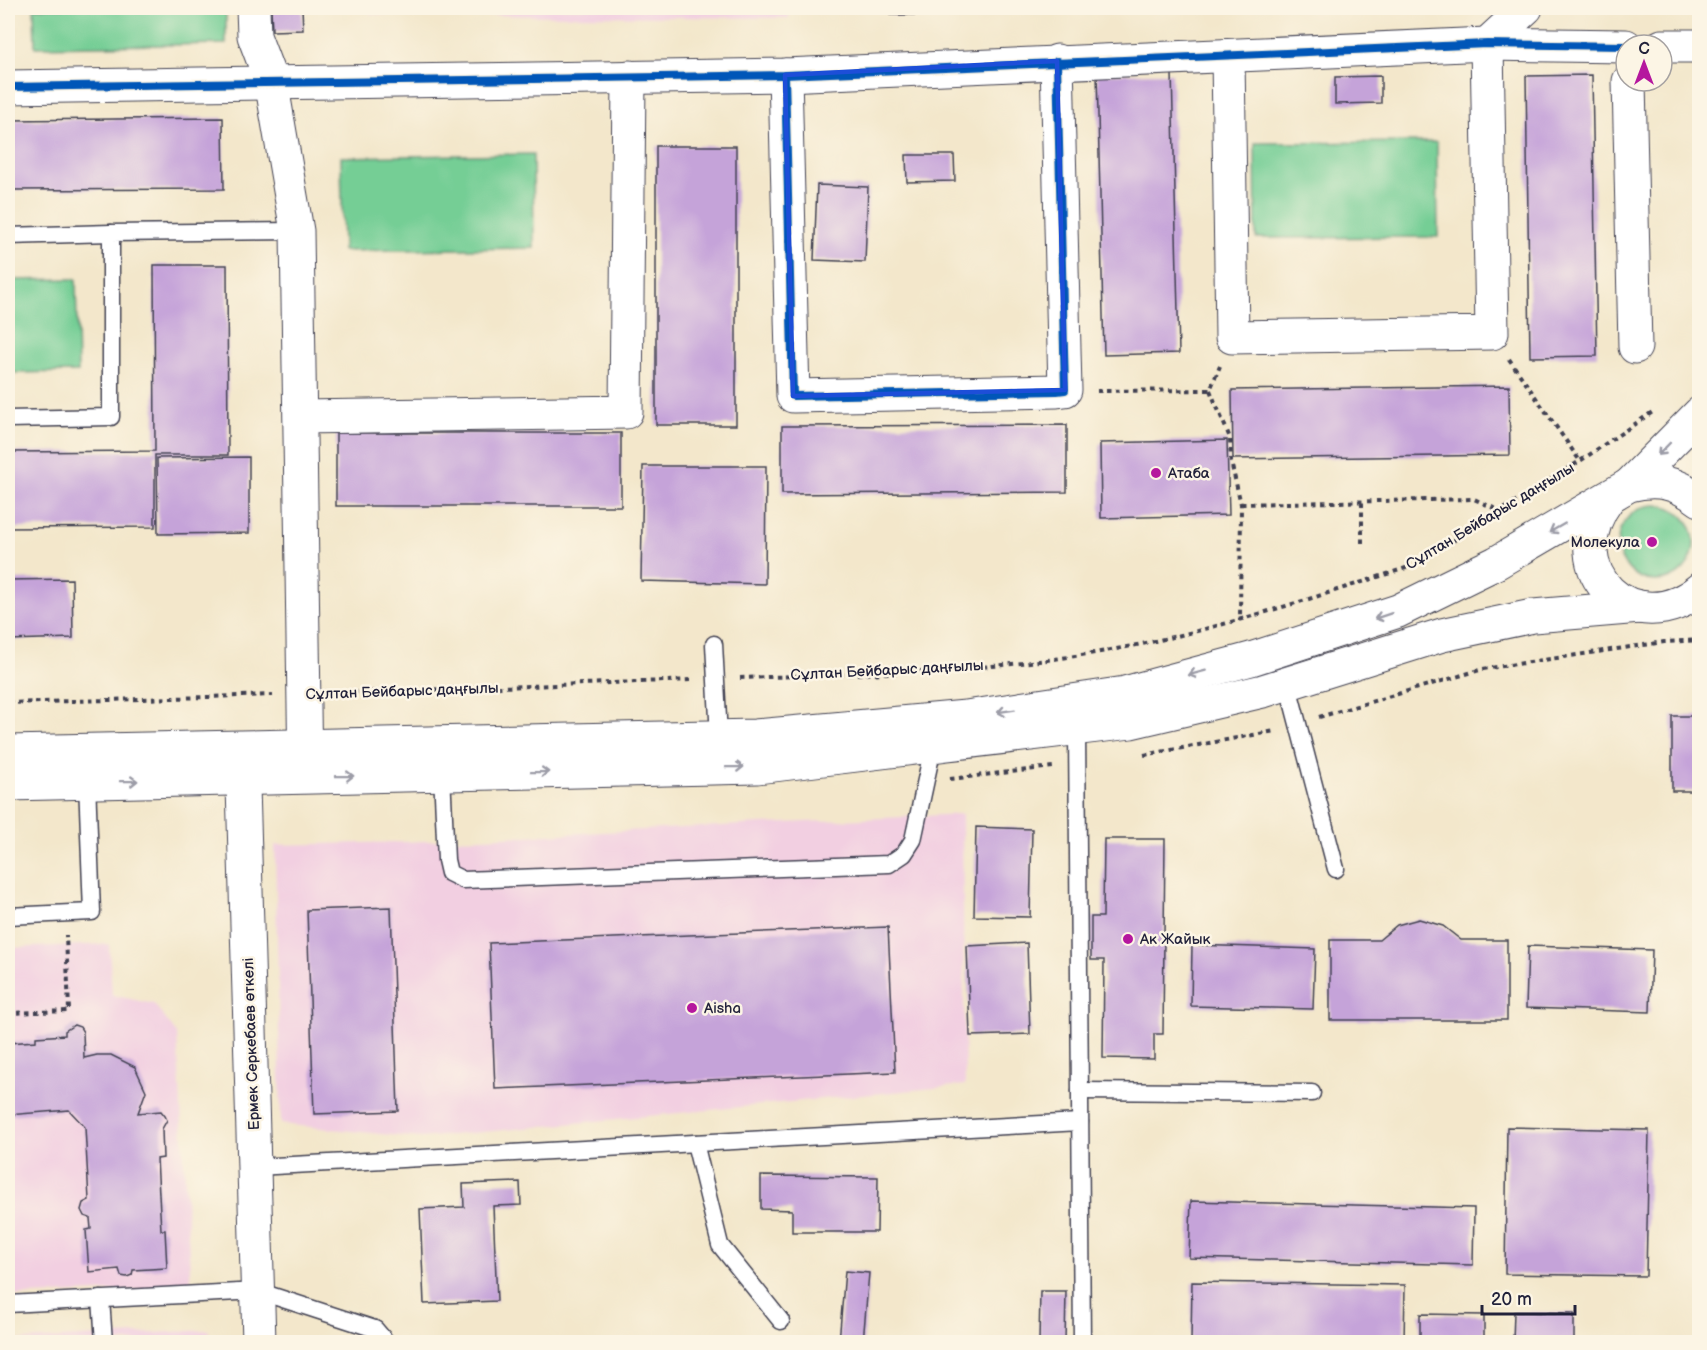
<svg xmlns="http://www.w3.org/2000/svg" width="1707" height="1350" font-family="'Balsamiq Sans',sans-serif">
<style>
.built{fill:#f2cfe1}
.green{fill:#75ce95;stroke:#4c7868;stroke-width:1.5}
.building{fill:#c5a3d9}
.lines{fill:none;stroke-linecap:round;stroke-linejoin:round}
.lane-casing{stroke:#414051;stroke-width:19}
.street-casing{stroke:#414051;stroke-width:35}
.primary-casing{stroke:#414051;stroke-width:35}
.path{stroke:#414051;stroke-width:4;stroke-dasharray:4.5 4.5;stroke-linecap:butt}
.lane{stroke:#fff;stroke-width:16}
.street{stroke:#fff;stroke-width:33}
.primary{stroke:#fff;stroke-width:33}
.cycleway-casing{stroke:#fcf5e5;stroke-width:11}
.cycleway{stroke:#0057b8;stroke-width:8}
.oneway{stroke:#9c9ca7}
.marked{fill:none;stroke:#1d4ed8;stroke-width:4.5;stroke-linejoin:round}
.poi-dot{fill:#b5179e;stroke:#fcf5e5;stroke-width:2}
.labels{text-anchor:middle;stroke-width:5;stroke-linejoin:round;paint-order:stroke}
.poi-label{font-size:15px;fill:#22223b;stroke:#fcf5e5;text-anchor:start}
.street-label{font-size:15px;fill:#22223b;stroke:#fcf5e5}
</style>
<rect width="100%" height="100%" fill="#fcf5e5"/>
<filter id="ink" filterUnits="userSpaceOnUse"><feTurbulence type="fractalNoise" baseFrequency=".0167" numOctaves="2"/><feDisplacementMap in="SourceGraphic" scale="12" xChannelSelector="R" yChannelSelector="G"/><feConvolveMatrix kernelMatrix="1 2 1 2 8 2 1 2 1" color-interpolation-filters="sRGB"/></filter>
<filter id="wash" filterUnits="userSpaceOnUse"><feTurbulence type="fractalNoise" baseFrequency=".008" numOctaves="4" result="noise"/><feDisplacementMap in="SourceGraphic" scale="24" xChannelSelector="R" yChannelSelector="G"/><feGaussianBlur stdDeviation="1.35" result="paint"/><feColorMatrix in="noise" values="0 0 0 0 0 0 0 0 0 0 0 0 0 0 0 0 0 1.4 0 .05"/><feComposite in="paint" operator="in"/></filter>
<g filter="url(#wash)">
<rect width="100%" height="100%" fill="#f3e7cb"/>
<!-- built -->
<g class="built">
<polygon points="370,8 789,8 789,18 370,14"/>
<polygon points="962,814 965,1085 421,1138 281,1124 275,845 405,842"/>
<polygon points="109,944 112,995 154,1004 177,1034 191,1288 8,1296 8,948"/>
<polygon points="209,1330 210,1342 8,1342 8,1341"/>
</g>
<!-- green -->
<g class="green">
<polygon points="34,8 226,8 226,44 35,47"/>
<polygon points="1437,142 1438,237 1256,238 1255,143"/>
<polygon points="533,154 534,248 343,251 341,157"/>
<polygon points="76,279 78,372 8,373 8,280"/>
<circle cx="1656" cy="543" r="38"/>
</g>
<g id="blocks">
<!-- building -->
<g class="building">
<polygon points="271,8 302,8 303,30 272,31"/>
<polygon points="890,8 975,8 975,14 890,15"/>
<polygon points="1172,73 1179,353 1104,355 1097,74"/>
<polygon points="1592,75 1597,356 1530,357 1526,76"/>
<polygon points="1381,76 1381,103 1335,104 1335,77"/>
<polygon points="223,118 224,189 8,190 8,120"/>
<rect x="656" y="146" width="80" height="279"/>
<polygon points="906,155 954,155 955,181 907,182"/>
<polygon points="817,185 868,187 865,262 814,260"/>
<polygon points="154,265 227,265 228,455 155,455 155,527 8,528 8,452 155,451"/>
<polygon points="1509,386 1510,455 1233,459 1232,390"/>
<polygon points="1067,425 1067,492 782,494 782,426"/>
<rect x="336" y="433" width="285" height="73"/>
<polygon points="1227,440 1229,515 1101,518 1100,443"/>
<polygon points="249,457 249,533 158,534 157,458"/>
<polygon points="643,466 766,466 765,584 641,581"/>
<polygon points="72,579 73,638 8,640 8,580"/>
<rect x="1672" y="716" width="28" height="75"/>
<polygon points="976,827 1032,829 1030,917 974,916"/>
<polygon points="1104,839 1165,839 1163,1034 1154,1034 1154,1059 1103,1058 1104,960 1091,960 1091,917 1103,917"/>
<polygon points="391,907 398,1111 314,1114 307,910"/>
<polygon points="1419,919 1443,926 1461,940 1507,940 1507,1020 1330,1020 1330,940 1379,940 1397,925"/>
<polygon points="888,927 895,1072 495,1089 489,943"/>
<polygon points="1027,943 1030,1034 970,1036 967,946"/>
<polygon points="1192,945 1315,949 1313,1009 1191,1006"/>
<polygon points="1528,946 1652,950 1650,1012 1526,1008"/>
<polygon points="74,1025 80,1027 83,1032 84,1058 97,1055 111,1055 135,1067 146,1091 138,1113 161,1111 165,1116 167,1120 162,1129 163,1158 157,1159 161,1230 165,1230 167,1268 133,1270 132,1275 127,1277 121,1276 119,1269 89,1272 86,1230 91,1229 90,1218 84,1216 81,1210 83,1203 89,1200 85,1127 69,1110 8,1115 8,1043 36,1041 36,1037 65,1035 65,1031"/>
<polygon points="1507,1127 1649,1130 1646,1276 1505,1274"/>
<polygon points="761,1176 878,1177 877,1232 792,1232 792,1210 761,1209"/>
<polygon points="520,1182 521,1205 493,1206 497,1301 424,1304 420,1209 464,1207 463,1184"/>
<polygon points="1191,1201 1474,1208 1473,1265 1189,1258"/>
<polygon points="845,1271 869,1273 863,1342 839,1342"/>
<polygon points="1192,1282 1405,1285 1404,1342 1191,1342"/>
<polygon points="1040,1291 1066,1291 1065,1342 1039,1342"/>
<polygon points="1514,1312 1574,1313 1574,1342 1513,1342"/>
<polygon points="1420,1314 1484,1315 1484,1342 1420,1342"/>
</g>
</g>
</g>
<g filter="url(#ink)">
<use href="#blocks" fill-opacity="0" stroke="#414051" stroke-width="1.5"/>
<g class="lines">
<!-- lane casing -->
<g class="lane-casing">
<g id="lane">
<polyline points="8,236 111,233"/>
<polyline points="8,419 111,417 111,233 297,231"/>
<polyline points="714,644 719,737"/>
<polyline points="1287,682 1336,869"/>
<polyline points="1077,731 1082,1342"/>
<polyline points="442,774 446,860 449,873 463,880 889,864 904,854 913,840 933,747"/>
<polyline points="8,916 92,912 87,782"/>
<polyline points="1080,1091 1312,1093"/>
<polyline points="695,1143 720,1245 781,1321"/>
<polyline points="256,1167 1080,1122"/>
<polyline points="101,1299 104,1342"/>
<polyline points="8,1304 258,1291 375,1329 386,1342"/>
</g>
</g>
<!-- street casing -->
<g class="street-casing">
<g id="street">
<polyline points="253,8 254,36 271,81 297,231 305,774"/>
<polyline points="1662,46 1700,46"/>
<polyline points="1228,56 1232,337 1492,333 1487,44 1526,8"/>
<polyline points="785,75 793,396 1057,391 1065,390 1057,61"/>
<polyline points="1629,81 1635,347"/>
<polyline points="8,87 785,75 1487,44 1626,46"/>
<polyline points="301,417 626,412 629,77"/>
<polyline points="242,751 259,1342"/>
</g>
</g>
<!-- primary casing -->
<g class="primary-casing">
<g id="primary">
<polyline points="1629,485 1700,413"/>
<path d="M1608,499c-53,72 27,145 92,90"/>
<path d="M8,752l747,-16 211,-19 159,-24 126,-34 147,-48 98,-48 133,-78c28,-7 47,-3 71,15"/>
<polyline points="8,784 757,767 1131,722 1263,691 1442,635 1533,616 1640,607"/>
</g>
</g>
<!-- path -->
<g class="path">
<polyline points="1509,359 1580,461"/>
<polyline points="1210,390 1230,438 1231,462 1241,504 1240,621"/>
<polyline points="1097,391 1210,390 1220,366"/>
<polyline points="1241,504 1474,499 1500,511"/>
<polyline points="1362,543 1362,502"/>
<polyline points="1421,561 1580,461 1654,411"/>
<path d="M740,678c111,-4 225,-5 335,-22 115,-17 225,-54 334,-89"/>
<polyline points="335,693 693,680"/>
<polyline points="8,703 273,695"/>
<polyline points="1319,717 1483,669 1664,642 1700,640"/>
<polyline points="1144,755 1275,731"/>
<polyline points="950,779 1053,767"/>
<polyline points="8,1013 69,1011 66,935"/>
</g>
<!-- lane -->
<use href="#lane" class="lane"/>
<!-- street -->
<use href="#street" class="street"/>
<!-- primary -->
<use href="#primary" class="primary"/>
<!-- cycleway casing -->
<g class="cycleway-casing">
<g id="cycleway">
<polyline points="785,75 793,396 1057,391 1065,390 1057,61"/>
<polyline points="8,87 785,75 1487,44 1626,46"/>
</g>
</g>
<!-- cycleway -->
<use href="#cycleway" class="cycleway"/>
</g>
<!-- one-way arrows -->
<defs><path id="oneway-shaft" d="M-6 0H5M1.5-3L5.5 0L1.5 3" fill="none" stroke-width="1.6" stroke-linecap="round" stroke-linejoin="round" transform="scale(1.5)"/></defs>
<g class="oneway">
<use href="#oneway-shaft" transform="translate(1664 449) rotate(134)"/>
<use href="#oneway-shaft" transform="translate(1557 528) rotate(150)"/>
<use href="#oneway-shaft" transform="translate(1383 616) rotate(162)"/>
<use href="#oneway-shaft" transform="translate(1197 673) rotate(165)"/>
<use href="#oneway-shaft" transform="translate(1006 711) rotate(171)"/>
<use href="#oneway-shaft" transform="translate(735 767) rotate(-1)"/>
<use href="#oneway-shaft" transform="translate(540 772) rotate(-1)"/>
<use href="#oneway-shaft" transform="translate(345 776) rotate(-1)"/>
<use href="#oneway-shaft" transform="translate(129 781) rotate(-1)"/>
</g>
</g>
<!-- marked area -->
<path class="marked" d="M1057,61l8,329 -272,6 -8,-321z"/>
<!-- markers -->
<g class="poi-dot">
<circle cx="1156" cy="473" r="6"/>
<circle cx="1652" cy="542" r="6"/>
<circle cx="1128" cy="939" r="6"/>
<circle cx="692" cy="1008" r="6"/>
</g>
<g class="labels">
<!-- poi labels -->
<g class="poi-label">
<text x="1168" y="478">Атаба</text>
<text x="1640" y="547" text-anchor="end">Молекула</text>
<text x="1140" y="944">Ак Жайык</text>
<text x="704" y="1013">Aisha</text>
</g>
<!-- street labels -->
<g class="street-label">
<text transform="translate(1490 516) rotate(-31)" y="5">Сұлтан Бейбарыс даңғылы</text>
<text transform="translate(887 670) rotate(-3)" y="5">Сұлтан Бейбарыс даңғылы</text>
<text transform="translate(402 691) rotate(-2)" y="5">Сұлтан Бейбарыс даңғылы</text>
<text transform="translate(251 1044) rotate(-92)" y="5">Ермек Серкебаев өткелі</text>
</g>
</g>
<!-- margin -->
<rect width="1707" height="1350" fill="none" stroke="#fcf5e5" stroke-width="30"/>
<!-- north arrow -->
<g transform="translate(1644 63)"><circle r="28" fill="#fcf5e5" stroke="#a5a1a1" stroke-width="1.5"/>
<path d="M0-4.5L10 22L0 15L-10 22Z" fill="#b5179e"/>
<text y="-9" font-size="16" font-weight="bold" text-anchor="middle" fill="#22223b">С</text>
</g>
<!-- scale -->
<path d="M1482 1305v9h93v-9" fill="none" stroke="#22223b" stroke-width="3"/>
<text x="1491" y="1305" font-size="18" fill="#22223b" stroke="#fcf5e5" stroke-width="4.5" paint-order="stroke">20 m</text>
</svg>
